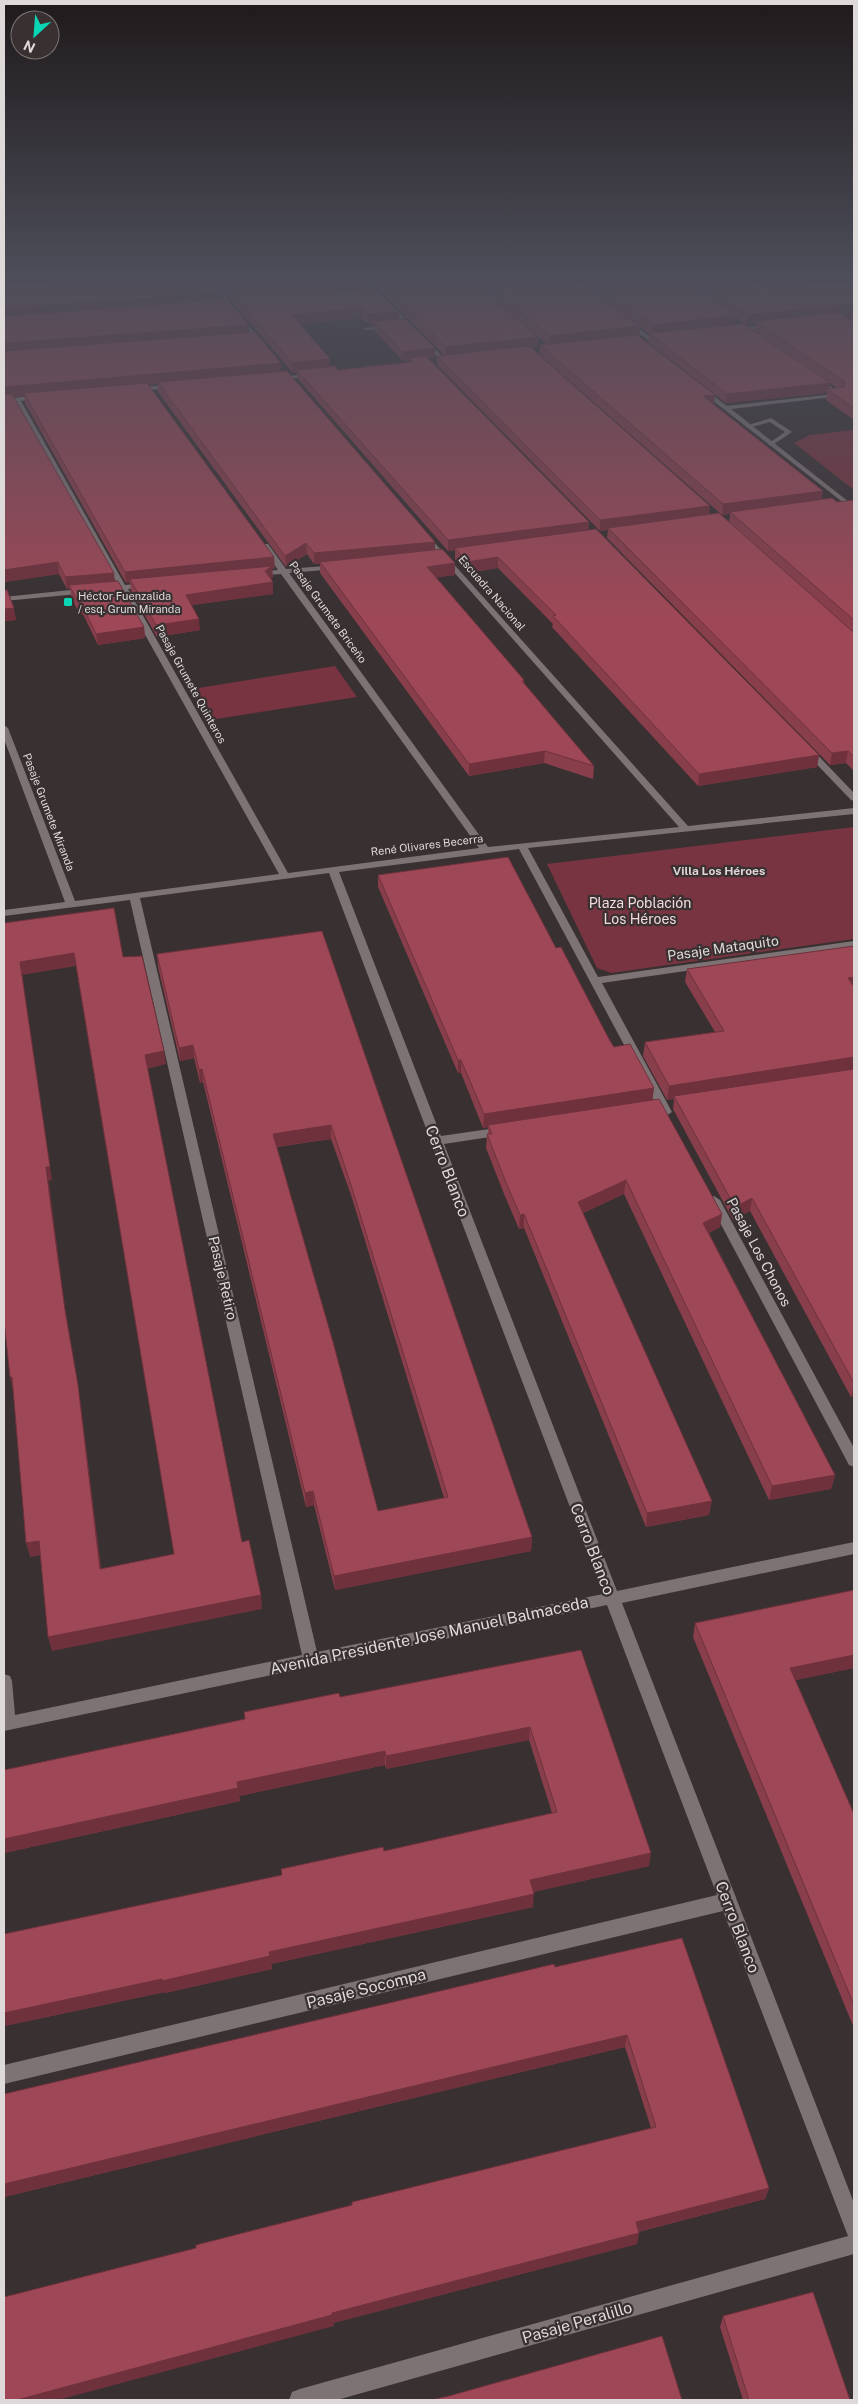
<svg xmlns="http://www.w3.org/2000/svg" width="858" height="2404" font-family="'Public Sans',sans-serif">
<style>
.green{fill:#783440}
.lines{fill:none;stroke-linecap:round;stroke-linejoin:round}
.service{fill:#7d7374;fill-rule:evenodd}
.minor{fill:#7d7374;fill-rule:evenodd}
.wall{fill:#883e4b;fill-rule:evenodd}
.shaded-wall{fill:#6f323d}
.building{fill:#9e4857;stroke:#6f323d;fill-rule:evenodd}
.poi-dot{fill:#0ad5b5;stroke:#383031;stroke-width:2}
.labels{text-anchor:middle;stroke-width:4.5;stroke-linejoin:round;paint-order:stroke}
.far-street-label{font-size:11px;fill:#dfdada;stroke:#383031}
.far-poi-label{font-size:11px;fill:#dfdada;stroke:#383031;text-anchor:start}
.far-neighbourhood-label{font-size:12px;font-weight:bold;fill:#dfd4d5;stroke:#383031}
.park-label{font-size:14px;fill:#f4dadc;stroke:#383031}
.street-label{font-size:14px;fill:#dfdada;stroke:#383031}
.near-street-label{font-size:16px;fill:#dfdada;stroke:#383031}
</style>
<rect width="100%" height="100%" fill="#383031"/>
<!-- green -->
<g class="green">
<polygon points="854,430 854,490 794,443 810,435"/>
<polygon points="335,666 357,697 210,720 192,689"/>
<polygon points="854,827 854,939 611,973 597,968 547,864"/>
</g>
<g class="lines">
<!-- service -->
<polygon class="service" points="771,418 792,432 771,446 768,444 769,443 785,432 770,422 748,428 745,426"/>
<!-- minor -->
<g class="minor">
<polygon points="205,279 211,279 264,344 264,346 260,346"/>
<polygon points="360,279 366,279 446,360 446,362 442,362"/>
<polygon points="625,319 652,338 652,340 648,340 623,322"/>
<polygon points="772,324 774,327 732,332 729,330"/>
<polygon points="392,325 390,328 366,330 363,328"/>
<polygon points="317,373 315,376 275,380 272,378"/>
<polygon points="817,377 842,394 842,396 731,409 854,506 854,511 698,389 703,388 727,406 834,394 815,380"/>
<polygon points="177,385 175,388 135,391 132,389 135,387"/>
<path d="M41,395l2,3 -22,3 104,184 22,-2 4,2 -4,2 -19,2 160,284 191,-25 -198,-274 -28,2 -1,-2 4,-2 22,-2 -17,-24 4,-2h3l18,25 53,-4v4h-3l-47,4 199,274 191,-20 -257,-291v-4h3l263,294 166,-18v6l-326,34 70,129 256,-36v6l-252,36 70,129 -6,4 -6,-4 -141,-263 -180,23 102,264 62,-9 6,4 -6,4 -59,9 173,447 237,-49v12l-232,49 232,600v51l-517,146h-48l3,-8 8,-3 548,-153 -125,-325 -719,173v-19l713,-170 -110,-290 -603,126v-57l6,2 2,5 3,34 287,-60 -172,-755 -126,16v-6l61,-8 -61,-163v-14l4,3 67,173 204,-27 -159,-284 -116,11v-4l114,-12 -103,-183 -11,1v-4zM329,873l274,721 -286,58 -177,-754z"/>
<polygon points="806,745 809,746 854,793 854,801 851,800 803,750 803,746"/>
<polygon points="714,1196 720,1200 854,1448 854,1467 849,1465 708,1200"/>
</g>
</g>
<!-- wall -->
<g class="wall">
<polygon points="4,279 222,293 222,300 249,332 281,363 281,372 435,542 435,550 455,575 436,577 524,680 524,683 594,766 593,779 544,763 469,776 320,573 320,564 314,564 307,554 286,567 158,392 158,384 148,385 275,568 272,569 273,577 270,579 273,582 273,594 192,605 200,630 157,637 131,591 130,583 126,583 25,403 24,396 14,397 115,581 144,627 145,638 98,645 83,614 80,615 71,597 70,589 67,589 59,574 4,582 5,590 16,620 4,621"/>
<path d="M212,279h154l3,3v7l66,69h-7l161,164 -1,8 231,225 -2,12 -119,19 -146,-159 1,-3 -55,-56 -31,5 -12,-14v-9l-7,1 -150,-172 -1,-6h-4zM362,318l6,6h5l1,6 29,31 6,-1v2l-71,8 -8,-4 -30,-42z"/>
<path d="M368,279h103l61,52 -60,-52h382v141l-28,-20 1,-7 -101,10 -78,-61 1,-9 -9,-6 -1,9 75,69 108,94 15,3 17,-2v271l-8,-8 -16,2 -223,-227 1,-8 -8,1 -163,-166v-9l7,-1zM708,290l-1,7 -8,-6zM851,314l-1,5 -7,-4zM735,317l11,8 10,-1 -1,7 -21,-6zM538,337l9,7 -7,1 -1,9 183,161 8,-1 -1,8 -20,-8 -178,-167h7zM830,383l7,5 -8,1z"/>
<polygon points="378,875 556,948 614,1047 654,1088 652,1100 722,1214 720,1227 709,1233 835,1475 831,1489 769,1500 624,1194 583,1213 709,1515 646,1527 524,1228 519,1229 504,1194 486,1148 487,1134 488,1134 488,1127 483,1128 461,1073 458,1073 378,887"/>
<path d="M322,931l210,606 -1,14 -196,39 -21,-85 -8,2 -103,-425 -3,1 -6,-25 -14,3 -22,-94 -1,-13zM331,1139l20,56 93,303 -66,13 -101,-364z"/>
<polygon points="854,946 854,1396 851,1397 750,1211 733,1220 673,1109 674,1099 667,1100 643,1056 645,1042 715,1032 685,982 687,969"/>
<polygon points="854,1590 854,1668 795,1680 854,1814 854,2028 693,1637 695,1623"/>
<polygon points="581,1650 649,1866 533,1892 533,1907 271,1964 272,1969 165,1993 165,1992 4,2026 4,1934 282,1875 281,1869 384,1851 552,1813 529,1740 386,1769 385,1765 239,1796 240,1801 4,1853 245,1719 244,1712 340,1697"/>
<polygon points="682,1938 769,2188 765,2199 638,2232 637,2244 333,2323 334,2326 196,2248 651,2128 625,2047 4,2197 4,2094"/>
<polygon points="723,2316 850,2400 743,2400 720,2327"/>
</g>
<!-- shaded-wall -->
<g class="shaded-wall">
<polygon points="4,279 118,279 4,287"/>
<polygon points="800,279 854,279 854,282 774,291 775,282"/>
<polygon points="369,282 369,291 333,291 336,285"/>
<polygon points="222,293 222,302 4,318 4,308"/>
<polygon points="854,304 854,314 851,312 851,314 759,324 756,321 756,324 746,325 748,315"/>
<polygon points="362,308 362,318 292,324 292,315"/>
<polygon points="399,312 399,321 373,321 373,324 368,324 367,314"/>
<polygon points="735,316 734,326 652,335 652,325"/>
<polygon points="249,325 249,334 4,354 4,343"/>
<polygon points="640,326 639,336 549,346 549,336"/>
<polygon points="538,337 538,347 446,357 446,347"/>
<polygon points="435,348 435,358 411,360 409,358 409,360 403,361 403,352"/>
<polygon points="330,359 330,369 297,370 297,373 293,373 292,363"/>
<polygon points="281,363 281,373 158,382 158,384 25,396 24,393 24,396 4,398 4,387"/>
<polygon points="830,383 829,391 827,389 827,393 726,403 727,394"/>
<polygon points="715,395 714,405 703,396"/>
<polygon points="823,491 822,501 730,512 730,514 722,515 723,504"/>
<polygon points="710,506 709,517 608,528 608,530 600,531 600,520"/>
<polygon points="589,522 588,533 455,548 455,550 448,551 448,540"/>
<polygon points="435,542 435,552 320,562 320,564 314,564 314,553"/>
<polygon points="306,543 307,554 286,567 285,556"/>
<polygon points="274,557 275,568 272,569 273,577 266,582 265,571 130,579 130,583 126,583 125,572"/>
<polygon points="498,557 498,568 467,573 467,562"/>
<polygon points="58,562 59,574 4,582 4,570"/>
<polygon points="455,563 455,575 427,579 427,567"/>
<polygon points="114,573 115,584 69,585 70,589 67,589 65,577"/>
<polygon points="273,582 273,594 187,606 186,595"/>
<polygon points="79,603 81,603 83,614 80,615"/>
<polygon points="14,608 16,620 4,621 4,609"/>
<polygon points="199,619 200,630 157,637 156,625"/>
<polygon points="144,627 145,638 98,645 96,634"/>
<polygon points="545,751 544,763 469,776 469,764"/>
<polygon points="848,751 846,763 830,765 832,753"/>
<polygon points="819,755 817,767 698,786 699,774"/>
<polygon points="74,953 76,966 22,975 52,1180 49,1181 54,1221 67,1324 80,1399 103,1583 100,1569 65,1310 20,962"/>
<polygon points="854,977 854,990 848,978"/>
<polygon points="193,1045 194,1058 180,1061 179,1048"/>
<polygon points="164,1051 166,1064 147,1069 145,1055"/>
<polygon points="854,1057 854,1070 674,1096 674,1099 667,1100 669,1086"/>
<rect x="458" y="1060" width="3" height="13"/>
<polygon points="202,1069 203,1082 200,1083 199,1070"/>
<polygon points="654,1088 652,1102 483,1128 484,1114"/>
<polygon points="331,1125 331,1139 274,1147 273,1134"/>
<polygon points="626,1180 624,1194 577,1216 578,1202"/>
<polygon points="752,1198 750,1211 733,1220 735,1207"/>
<polygon points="524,1214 524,1228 519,1229 520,1215"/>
<polygon points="722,1214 720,1227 702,1237 703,1223"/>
<polygon points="10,1377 12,1377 13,1391"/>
<polygon points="854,1383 854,1396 851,1397"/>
<polygon points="835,1475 831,1489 769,1500 772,1486"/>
<polygon points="313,1491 314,1505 306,1507 305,1493"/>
<polygon points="712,1501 709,1515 646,1527 647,1513"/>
<polygon points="532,1537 531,1551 335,1590 334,1576"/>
<polygon points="39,1541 42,1555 30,1557 26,1543"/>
<polygon points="261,1595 262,1609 52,1651 48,1637"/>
<polygon points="854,1655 854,1668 787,1682 790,1668"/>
<polygon points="530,1727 529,1740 386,1769 386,1756"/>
<polygon points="385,1751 385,1765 239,1796 240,1801 4,1853 4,1839 237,1782"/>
<polygon points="651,1853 649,1866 529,1893 530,1880"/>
<polygon points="534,1894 533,1907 271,1964 272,1969 165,1993 165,1992 4,2026 4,2013 269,1952"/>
<polygon points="627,2035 625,2047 4,2197 4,2184"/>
<polygon points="769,2188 765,2199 633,2233 636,2222"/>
<polygon points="639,2233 637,2244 333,2323 334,2326 58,2400 17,2400 332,2313"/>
</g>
<!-- building -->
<g class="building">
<polygon points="75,279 210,279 222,293 4,308 4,284"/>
<polygon points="220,279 366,279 369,282 336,285 333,291 375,288 399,312 367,314 362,308 292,315 330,359 292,363"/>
<polygon points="378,279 471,279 538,337 446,347"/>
<polygon points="483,279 575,279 640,326 549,336"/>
<polygon points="587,279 682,279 735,316 652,325"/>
<polygon points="694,279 751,279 763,287 775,289 854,280 854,304 748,315 708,288 740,285 743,279 698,282"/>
<polygon points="769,279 800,279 775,282"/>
<polygon points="227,299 249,325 4,343 4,316"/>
<polygon points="839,312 854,322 854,408 827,389 844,387 845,382 756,321"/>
<polygon points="405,319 435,348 403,352 373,321"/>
<polygon points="744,324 830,383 727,394 649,333"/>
<polygon points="255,332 281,363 4,387 4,351"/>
<polygon points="637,335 715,395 703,396 823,491 723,504 540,345"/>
<polygon points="529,346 710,506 600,520 437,356"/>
<polygon points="426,356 589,522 448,540 297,370 335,366 338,370 412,362 409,358"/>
<polygon points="287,371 435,542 314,553 306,543 285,556 158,382"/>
<polygon points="147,383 274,557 125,572 24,393"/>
<polygon points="4,394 12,394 114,573 65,577 58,562 4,570"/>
<polygon points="832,498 837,502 854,500 854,620 730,512"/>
<polygon points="719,513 852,631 854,631 854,757 848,751 832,753 608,528"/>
<polygon points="596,529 819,755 699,774 553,616 556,615 498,557 467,562 455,548"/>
<polygon points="442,549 455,563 427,567 524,680 522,681 594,766 545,751 469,764 320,562"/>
<polygon points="272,566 265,571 273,582 186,595 199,619 156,625 130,579"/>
<polygon points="118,581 144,627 96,634 81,603 79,603 69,585"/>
<polygon points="4,590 7,590 14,608 4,609"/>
<polygon points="508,857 556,948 561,947 610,1041 614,1047 630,1044 654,1088 484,1114 461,1060 458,1060 378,875"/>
<path d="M114,908l9,49 19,-1 22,95 -19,4 97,487 7,-2 12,55 -213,42 -9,-96 -13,2 -14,-166h-2l-6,-57v-397zM74,953l100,601 -74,15 -22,-184 -13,-75 -14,-103 -5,-40h4l-30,-205z"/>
<path d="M322,931l210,606 -198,39 -21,-85 -8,2 -103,-424 -3,1 -6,-25 -14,3 -22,-94zM331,1125l19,57 98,315 -70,14 -45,-169 -60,-208z"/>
<polygon points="854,946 854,977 848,978 854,987 854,1057 669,1086 645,1042 724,1031 687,969"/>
<polygon points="854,1069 854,1383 752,1198 735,1207 674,1096"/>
<polygon points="659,1099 722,1214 703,1223 835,1475 772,1486 626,1180 578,1202 712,1501 647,1513 524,1214 520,1215 505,1180 487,1134 492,1134 488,1125"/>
<polygon points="854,1590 854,1655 790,1668 854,1814 854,2005 695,1623"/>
<polygon points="581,1650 651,1853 530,1880 534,1894 269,1952 270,1956 162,1981 162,1979 4,2013 4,1934 282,1875 281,1869 383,1847 384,1851 557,1812 530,1727 386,1756 385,1751 237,1782 238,1788 4,1839 4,1770 245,1719 244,1712 339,1693 340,1697"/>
<polygon points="682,1938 769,2188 636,2222 639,2233 332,2313 332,2315 17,2400 4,2400 4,2297 196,2248 196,2245 352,2205 352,2202 656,2127 627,2035 4,2184 4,2094 554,1964 555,1967"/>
<polygon points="813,2292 850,2400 749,2400 723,2316"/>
<polygon points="662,2336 682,2400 431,2400 449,2396"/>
</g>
<!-- sky -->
<linearGradient id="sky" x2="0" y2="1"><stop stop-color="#1f1a1b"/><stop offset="0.45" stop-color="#4d4e5a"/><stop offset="1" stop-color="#4d4e5a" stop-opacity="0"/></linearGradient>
<rect width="858" height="615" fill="url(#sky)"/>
<!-- markers -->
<rect class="poi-dot" x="63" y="597" width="10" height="10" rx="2.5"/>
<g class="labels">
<!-- far-street labels -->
<g class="far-street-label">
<text transform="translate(492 593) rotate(49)" y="4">Escuadra Nacional</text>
<text transform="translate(328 612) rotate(54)" y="4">Pasaje Grumete Briceño</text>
<text transform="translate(191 684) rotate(61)" y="4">Pasaje Grumete Quinteros</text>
<text transform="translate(49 812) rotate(69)" y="4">Pasaje Grumete Miranda</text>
<text transform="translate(427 845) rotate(-7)" y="4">René Olivares Becerra</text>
</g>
<!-- far-poi labels -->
<g class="far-poi-label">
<text x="78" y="600">Héctor Fuenzalida<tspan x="78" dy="13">/ esq. Grum Miranda</tspan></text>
</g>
<!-- far-neighbourhood labels -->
<g class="far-neighbourhood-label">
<text x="719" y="875">Villa Los Héroes</text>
</g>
<!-- park labels -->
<g class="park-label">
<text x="640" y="908">Plaza Población<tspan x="640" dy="16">Los Héroes</tspan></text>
</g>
<!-- street labels -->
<g class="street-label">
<text transform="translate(723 948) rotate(-8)" y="5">Pasaje Mataquito</text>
<text transform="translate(759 1252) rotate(62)" y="5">Pasaje Los Chonos</text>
<text transform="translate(223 1278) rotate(77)" y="5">Pasaje Retiro</text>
</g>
<!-- near-street labels -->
<g class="near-street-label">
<text transform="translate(448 1171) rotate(69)" y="6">Cerro Blanco</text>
<text transform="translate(593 1549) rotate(69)" y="6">Cerro Blanco</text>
<text transform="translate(429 1635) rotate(-12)" y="6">Avenida Presidente Jose Manuel Balmaceda</text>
<text transform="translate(738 1927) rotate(69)" y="6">Cerro Blanco</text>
<text transform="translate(366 1988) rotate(-14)" y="6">Pasaje Socompa</text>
<text transform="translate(577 2322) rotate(-16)" y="6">Pasaje Peralillo</text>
</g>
</g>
<!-- border -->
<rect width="858" height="2404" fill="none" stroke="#dfdada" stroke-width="10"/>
<!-- north arrow -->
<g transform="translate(35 35) rotate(206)"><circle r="24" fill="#383031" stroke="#7b7475"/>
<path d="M0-4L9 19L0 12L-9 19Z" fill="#0ad5b5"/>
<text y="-8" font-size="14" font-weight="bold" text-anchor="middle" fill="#dfdada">N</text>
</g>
</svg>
